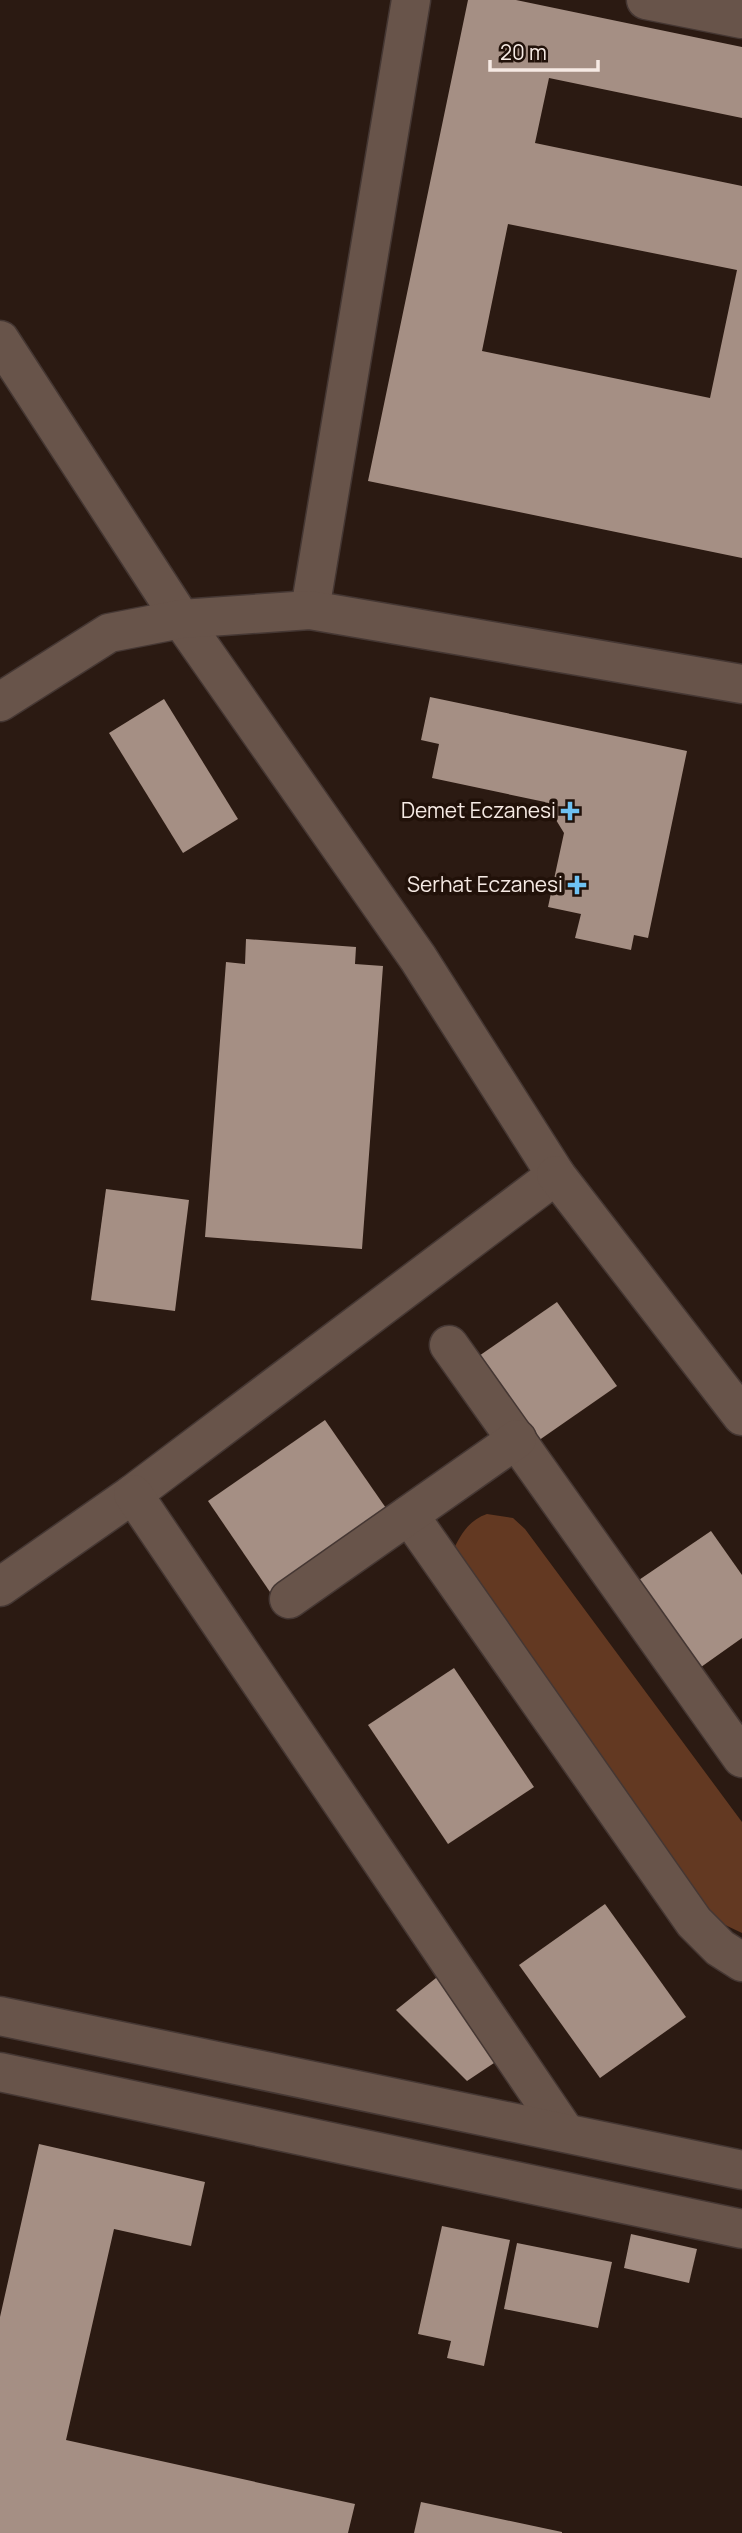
<svg xmlns="http://www.w3.org/2000/svg" width="742" height="2533" font-family="Manrope,sans-serif">
<style>
.green{fill:#633922}
.building{fill:#a58f84;fill-rule:evenodd}
.lines{fill:none;stroke-linecap:round;stroke-linejoin:round}
.minor-casing{stroke:#453733;stroke-width:41}
.minor{stroke:#68544a;stroke-width:38}
.poi-dot{fill:#6ec2f3;stroke:#211109;stroke-width:2.5}
.labels{text-anchor:middle;stroke-width:7;stroke-linejoin:round;paint-order:stroke}
.poi-label{font-size:21px;fill:#f6eae4;stroke:#211109;text-anchor:end}
</style>
<rect width="100%" height="100%" fill="#2b1a12"/>
<!-- green -->
<path class="green" d="M487,1514l26,4 12,11 217,293v111l-19,-9 -12,-12 -260,-358c10,-19 16,-33 36,-40z"/>
<!-- building -->
<g class="building">
<path d="M468,0h48l226,47v71l-193,-40 -14,65 207,43v372l-374,-77zM508,224l229,46 -27,128 -228,-47z"/>
<polygon points="430,697 687,751 648,938 634,935 631,950 575,938 581,914 548,907 564,833 545,802 432,778 439,744 421,740"/>
<polygon points="164,699 238,819 183,853 109,733"/>
<polygon points="246,939 356,947 355,964 383,966 362,1249 205,1237 226,962 245,964"/>
<polygon points="106,1189 189,1200 175,1311 91,1300"/>
<polygon points="557,1302 617,1386 535,1443 476,1358"/>
<polygon points="325,1420 388,1511 270,1592 208,1501"/>
<polygon points="711,1531 742,1575 742,1638 694,1672 633,1584"/>
<polygon points="454,1668 534,1787 448,1844 368,1725"/>
<polygon points="605,1904 686,2017 600,2078 519,1965"/>
<polygon points="446,1970 497,2061 467,2081 396,2010"/>
<polygon points="39,2144 205,2182 191,2246 114,2229 66,2440 355,2504 348,2533 0,2533 0,2317"/>
<polygon points="442,2226 510,2240 484,2366 447,2358 451,2341 418,2334"/>
<polygon points="631,2234 697,2249 689,2283 624,2268"/>
<polygon points="517,2243 612,2262 598,2328 504,2309"/>
<polygon points="421,2502 562,2532 562,2533 414,2533"/>
</g>
<g class="lines">
<!-- minor casing -->
<g class="minor-casing">
<g id="minor">
<polyline points="646,0 742,19"/>
<polyline points="0,340 181,619 418,958 556,1175 133,1494 0,1587"/>
<polyline points="310,610 411,0"/>
<polyline points="0,702 109,633 181,619 310,610 742,684"/>
<polyline points="556,1175 742,1416"/>
<polyline points="449,1345 742,1758"/>
<polyline points="133,1494 565,2132"/>
<polyline points="409,1515 694,1922 720,1948 742,1962"/>
<polyline points="289,1599 517,1439"/>
<polyline points="0,2016 742,2170"/>
<polyline points="0,2072 742,2229"/>
</g>
</g>
<!-- minor -->
<use href="#minor" class="minor"/>
</g>
<!-- markers -->
<g class="poi-dot">
<path d="M566.5 800.5h7v7h7v7h-7v7h-7v-7h-7v-7h7z"/>
<path d="M573.5 874.5h7v7h7v7h-7v7h-7v-7h-7v-7h7z"/>
</g>
<g class="labels">
<!-- poi labels -->
<g class="poi-label">
<text x="556" y="818">Demet Eczanesi</text>
<text x="563" y="892">Serhat Eczanesi</text>
</g>
</g>
<!-- scale -->
<path d="M490 60v10h108v-10" fill="none" stroke="#f6eae4" stroke-width="3.5"/>
<text x="500" y="60" font-size="21" fill="#f6eae4" stroke="#211109" stroke-width="5" paint-order="stroke">20 m</text>
</svg>
